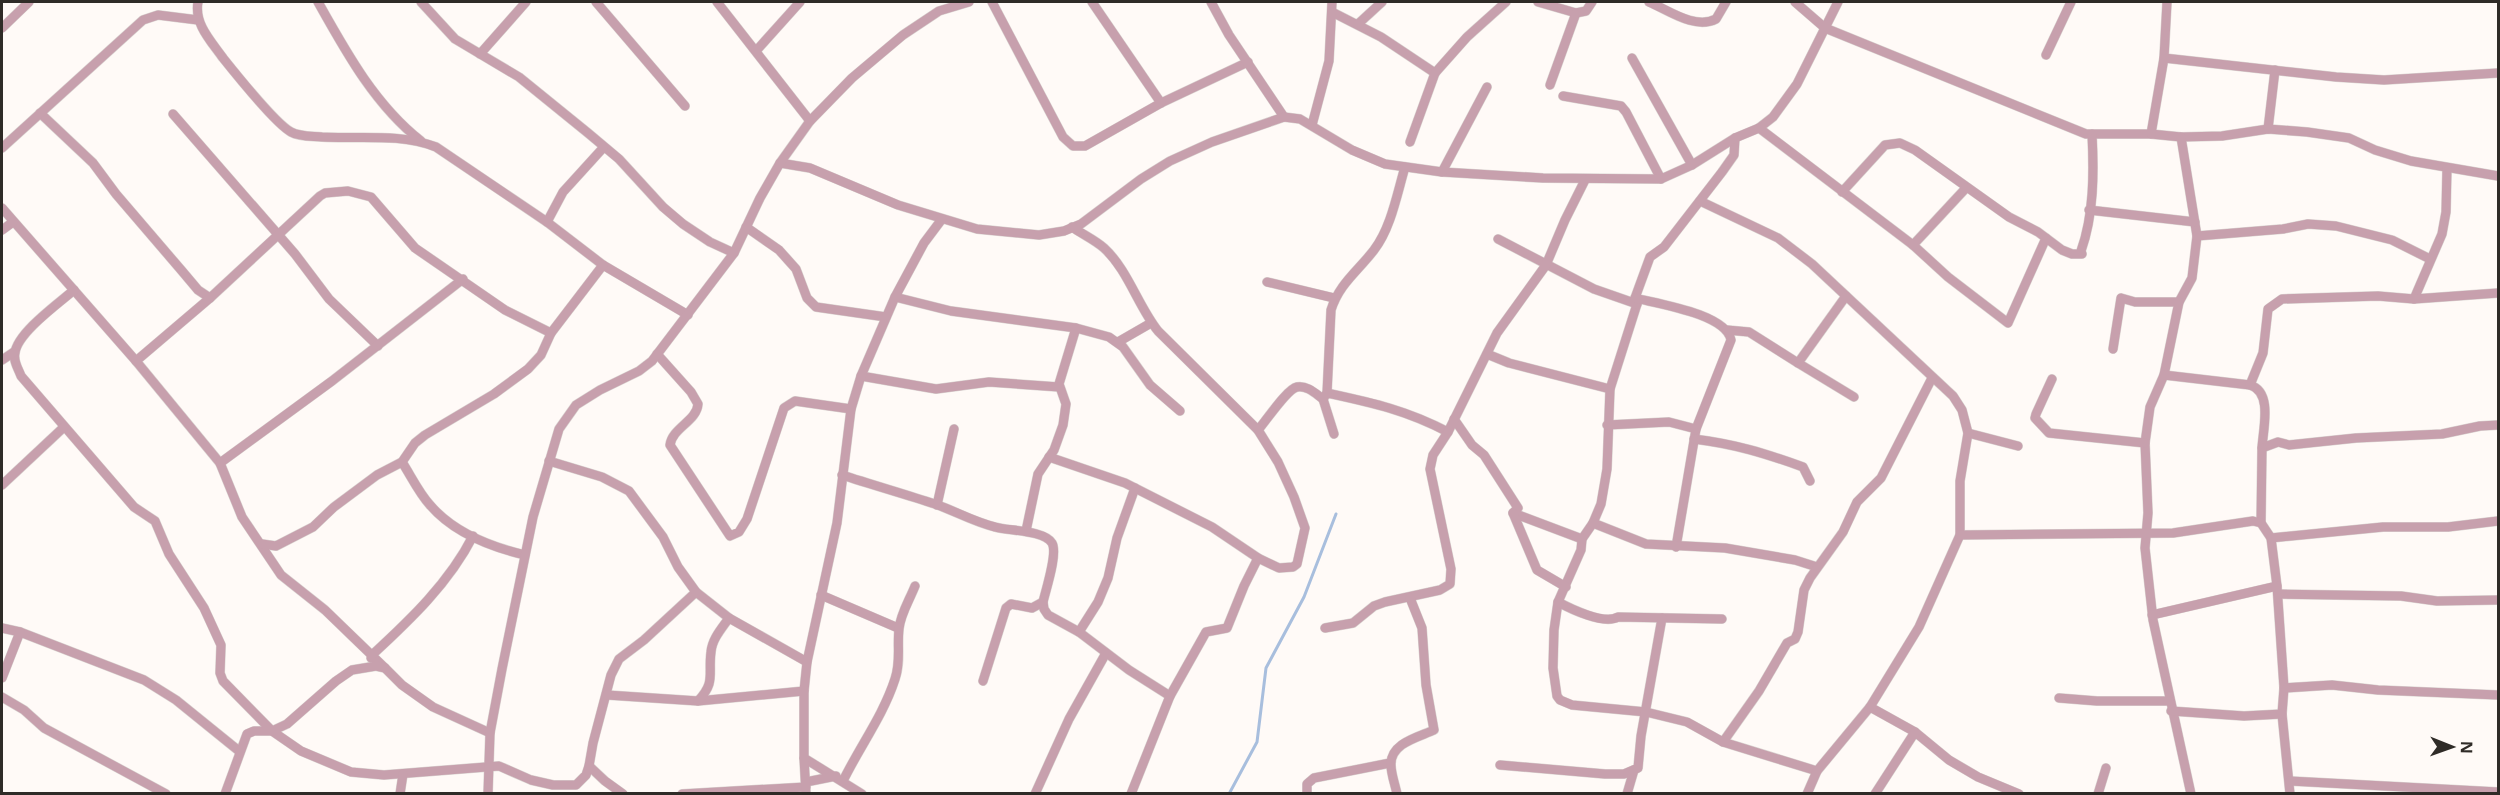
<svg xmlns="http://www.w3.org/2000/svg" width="2500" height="795" font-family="'Noto Sans',sans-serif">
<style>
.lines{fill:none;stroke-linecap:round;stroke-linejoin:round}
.stream{stroke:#a8bedd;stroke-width:3}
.minor-casing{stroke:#dad5d2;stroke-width:10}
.minor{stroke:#c7a0ad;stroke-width:9}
</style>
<rect width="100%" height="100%" fill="#fffaf7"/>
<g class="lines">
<!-- stream -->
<polyline class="stream" points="1229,794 1257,742 1266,668 1304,597 1336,514"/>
<!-- minor casing -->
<g class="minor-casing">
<g id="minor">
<path d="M198,2c-4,22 13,39 25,56 12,15 53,66 68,74 9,5 21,4 31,5 38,2 78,-4 114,10l111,75 56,43 85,50"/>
<path d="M318,2c28,50 57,103 103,139"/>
<polyline points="421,2 455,39 519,77 588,133 619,159 663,207 683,224 710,242 734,253"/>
<polyline points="596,2 685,106"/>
<polyline points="717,2 810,121"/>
<polyline points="992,2 1063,137 1073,146 1085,146 1161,103 1248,62"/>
<polyline points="1092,2 1161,103"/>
<polyline points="1211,2 1229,35 1284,117"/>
<polyline points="1538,2 1576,13 1586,11 1592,2"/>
<path d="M1649,2c19,8 46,28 67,17l10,-17"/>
<polyline points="1795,2 1825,28 2086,134 2151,134 2181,137 2222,136 2268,129 2307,132 2349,138 2375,150 2411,161 2498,176"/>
<polyline points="1332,12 1381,37 1435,73 1467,37 1506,2"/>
<polyline points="1358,24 1382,2"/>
<polyline points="2,28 29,2"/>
<polyline points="756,51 800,2"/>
<polyline points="480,54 526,2"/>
<polyline points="2046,55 2071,2"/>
<polyline points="1632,58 1692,165"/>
<polyline points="2164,58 2336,77 2384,80 2498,73"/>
<polyline points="1550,85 1576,13"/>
<polyline points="1563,96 1621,106 1626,112 1661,179"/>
<polyline points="40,113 93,163 116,194 182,271 198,290 210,298"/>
<polyline points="173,114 295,254 329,299 378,346"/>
<polyline points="1312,125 1329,61 1332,2"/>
<polyline points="1759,128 1913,245 1948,277 2008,323 2046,238"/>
<polyline points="2268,129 2275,70"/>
<polyline points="2151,134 2164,58 2167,2"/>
<polyline points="2181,137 2197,236 2192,278 2179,302 2164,375 2150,407 2145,443 2148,513 2145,548 2153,620 2191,794"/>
<polyline points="1735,138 1734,155 1722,172 1664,247 1650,257 1635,298 1637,304 1610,389 1607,469 1601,504 1593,523 1582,539 1581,550 1558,602 1554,630 1553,668 1557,696 1560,700 1572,705 1646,712 1687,722 1723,742 1817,771"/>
<polyline points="1410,142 1435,73"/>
<polyline points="2,148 143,20 158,15 198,20"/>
<polyline points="780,163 810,168 898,205 977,229 1039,235 1064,231 1081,224 1141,179 1170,161 1212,142 1284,117 1300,119 1352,150 1385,164 1442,172 1543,178 1661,179 1692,165 1735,138 1759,128 1773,117 1797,84 1838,2"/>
<polyline points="1442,172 1487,87"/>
<path d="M1842,192l43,-47 15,-2 15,7 94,67 29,15 24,18 10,4h10l-1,-3c13,-36 13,-79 11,-117"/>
<polyline points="1700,201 1778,238 1812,264 1953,396 1962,410 1968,433 1960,481 1960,535 1919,627 1870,707 1817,771 1807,794"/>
<polyline points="2,208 136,361 220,463 242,517 281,575 325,610 385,668"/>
<polyline points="2089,210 2195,222"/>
<polyline points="547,222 563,192 603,148"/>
<polyline points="746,227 779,250 796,269 807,298 816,307 886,317"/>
<polyline points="2,230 13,222"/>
<polyline points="2197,236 2283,229 2308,224 2336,226 2392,240 2430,259"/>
<polyline points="1498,239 1594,289 1637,304"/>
<polyline points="1913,245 1966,188"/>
<polyline points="1267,282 1334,298"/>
<path d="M74,290c-15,13 -57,43 -59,63 -2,8 3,15 6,23l113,131 21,14 14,33 35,54 17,37 -1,28 3,8 49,50 29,20 50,21 33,3 115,-9 32,14 22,5h23l10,-10 3,-9 4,-23 18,-68 8,-16 25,-19 52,-48"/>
<polyline points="1846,296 1798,363 1854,397"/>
<polyline points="895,297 951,311 1076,328 1109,337 1123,347 1150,385 1180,411"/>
<path d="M1635,298c24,6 91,16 96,42l-35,89 -20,118"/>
<polyline points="2414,299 2442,234 2446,212 2447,168"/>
<polyline points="1727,330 1749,332 1798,363"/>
<polyline points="1118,342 1151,323"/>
<polyline points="2113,349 2121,298 2135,302 2179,302"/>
<path d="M657,354l34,38 7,12c-1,17 -26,24 -28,41l60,91 9,-4 8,-13 37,-111 11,-7 56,8"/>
<polyline points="1487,354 1509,363 1610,389"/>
<polyline points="2,360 14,352"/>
<polyline points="136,361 210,298 320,196 325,193 348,191 371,197 415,248 505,310 551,333"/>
<path d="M2164,375l86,10c23,7 13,44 12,63l16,-6 11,3 67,-7 86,-4 38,-8 18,-1"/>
<polyline points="861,376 936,389 989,382 1059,387"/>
<polyline points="2052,379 2036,414 2035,418 2049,433 2145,443"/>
<polyline points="2250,385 2263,353 2268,309 2282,299 2378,296 2414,299 2498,293"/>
<path d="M1327,393l4,-83c8,-26 27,-39 43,-60 17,-22 23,-56 31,-83"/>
<polyline points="1323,399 1334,434"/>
<polyline points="1454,419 1472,445 1484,455 1518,508 1513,513 1582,539"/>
<polyline points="1607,425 1669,422 1696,429"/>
<path d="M1258,430c8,-9 29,-41 39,-43 10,-2 19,7 26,12l4,-6c46,10 79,17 121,39"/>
<polyline points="1968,433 2018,446"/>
<path d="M1694,439c41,5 70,14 109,28l7,14"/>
<path d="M1049,457l76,26 87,44 46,31 21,10 14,-1 4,-3 8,-36 -11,-31 -16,-35 -20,-32 -100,-99c-20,-25 -30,-61 -54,-83 -9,-8 -22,-14 -32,-21"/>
<polyline points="549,461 602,477 629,491 663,537 678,567 696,592 729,618 807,662"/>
<path d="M402,462c9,14 17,31 28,43 24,28 61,42 95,50"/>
<polyline points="220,463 332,381 463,279"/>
<path d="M842,475c31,10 62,19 93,29 20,7 39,18 60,23 13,4 49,3 57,16 6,10 -6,46 -9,59l1,7 4,6 31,17 50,38 41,26"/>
<polyline points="2,485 64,427"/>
<polyline points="937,505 954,429"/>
<polyline points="1513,513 1537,570 1566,587"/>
<polyline points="1593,523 1646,544 1725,548 1795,560 1817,567"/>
<polyline points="2261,523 2262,448"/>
<polyline points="1026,531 1038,474 1054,450 1063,425 1066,404 1059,384 1076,328"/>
<polyline points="1960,535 2173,533 2253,521 2261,523 2271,538 2277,586 2284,688 2282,714 2290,794"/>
<polyline points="2271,538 2383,527 2448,527 2498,521"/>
<polyline points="262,544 276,546 313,527 334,507 377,475 402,462 415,443 425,435 494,394 528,369 541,355 551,333 603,265"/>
<polyline points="2278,594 2401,596 2437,601 2498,600"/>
<polyline points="821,595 898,628"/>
<path d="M1558,602c13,7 46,23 60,15l104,2"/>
<polyline points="2152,615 2277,586"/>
<polyline points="2,628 20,632 144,680 176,700 239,751"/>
<polyline points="1325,628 1353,623 1374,606 1385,602 1440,590 1450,584 1451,569 1430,469 1433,455 1448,432 1497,333 1546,265 1565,220 1585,180"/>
<polyline points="1079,632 1098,602 1108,578 1117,538 1135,488"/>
<path d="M371,658l1,-3c38,-35 77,-72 101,-119"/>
<polyline points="2,678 20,632"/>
<polyline points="983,681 1006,608 1011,604 1032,608 1043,602"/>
<polyline points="2284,688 2332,685 2378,690 2498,695"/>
<polyline points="607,695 698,701 804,691"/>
<polyline points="2,697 24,710 44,728 166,794"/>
<polyline points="2059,698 2097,701 2169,701"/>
<path d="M698,701c18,-19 10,-26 13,-49 1,-13 11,-24 18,-34"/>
<polyline points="1870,707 1915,732 1949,760 1978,777 2019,794"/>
<polyline points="2171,711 2244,716 2282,714"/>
<polyline points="1723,742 1759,691 1787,643 1795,639 1798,632 1804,590 1810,578 1843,532 1857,502 1881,478 1932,378"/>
<polyline points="804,758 862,794"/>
<polyline points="1500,765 1605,774 1624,774 1638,768 1641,736 1662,618"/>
<polyline points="589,766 605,781 623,794"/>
<path d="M843,781c17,-35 40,-65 52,-102 6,-17 2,-32 4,-50 1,-14 11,-30 16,-43"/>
<polyline points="2290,781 2498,792"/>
<polyline points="806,782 836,776"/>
<polyline points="225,794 247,734 254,731 272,731 287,724 336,681 352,670 376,666 385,668 402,685 433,707 490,733"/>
<polyline points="400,794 403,774"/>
<polyline points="488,794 490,733 502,669 533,517 559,429 576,405 600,390 639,371 652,361 734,253 760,198 780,163 810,121 852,78 903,35 939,11 969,2"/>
<polyline points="682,794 806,787"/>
<polyline points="806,794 804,758 804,691 807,662 837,523 851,409 861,376 895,297 924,243 942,219"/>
<polyline points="1035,794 1069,719 1106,653"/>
<polyline points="1131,794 1170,696 1206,632 1227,628 1244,586 1258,558"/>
<polyline points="1307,794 1307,784 1314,778 1390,763"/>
<path d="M1397,794c-2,-10 -6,-20 -6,-29 -1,-22 28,-28 43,-35l-8,-45 -4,-57 -12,-30"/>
<polyline points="1627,794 1634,770"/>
<polyline points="1875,794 1915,732"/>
<polyline points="2098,794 2106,768"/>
</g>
</g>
<!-- minor -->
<use href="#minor" class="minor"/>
</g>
<!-- border -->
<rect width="2500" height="795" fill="none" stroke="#2f2b27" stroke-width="6"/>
<!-- north arrow -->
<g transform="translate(2452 747) rotate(91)" stroke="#fffaf7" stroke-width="4.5" paint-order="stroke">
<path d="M0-4.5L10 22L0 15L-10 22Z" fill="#2f2b27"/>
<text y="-9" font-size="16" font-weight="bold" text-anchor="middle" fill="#2f2b27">N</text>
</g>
</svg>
